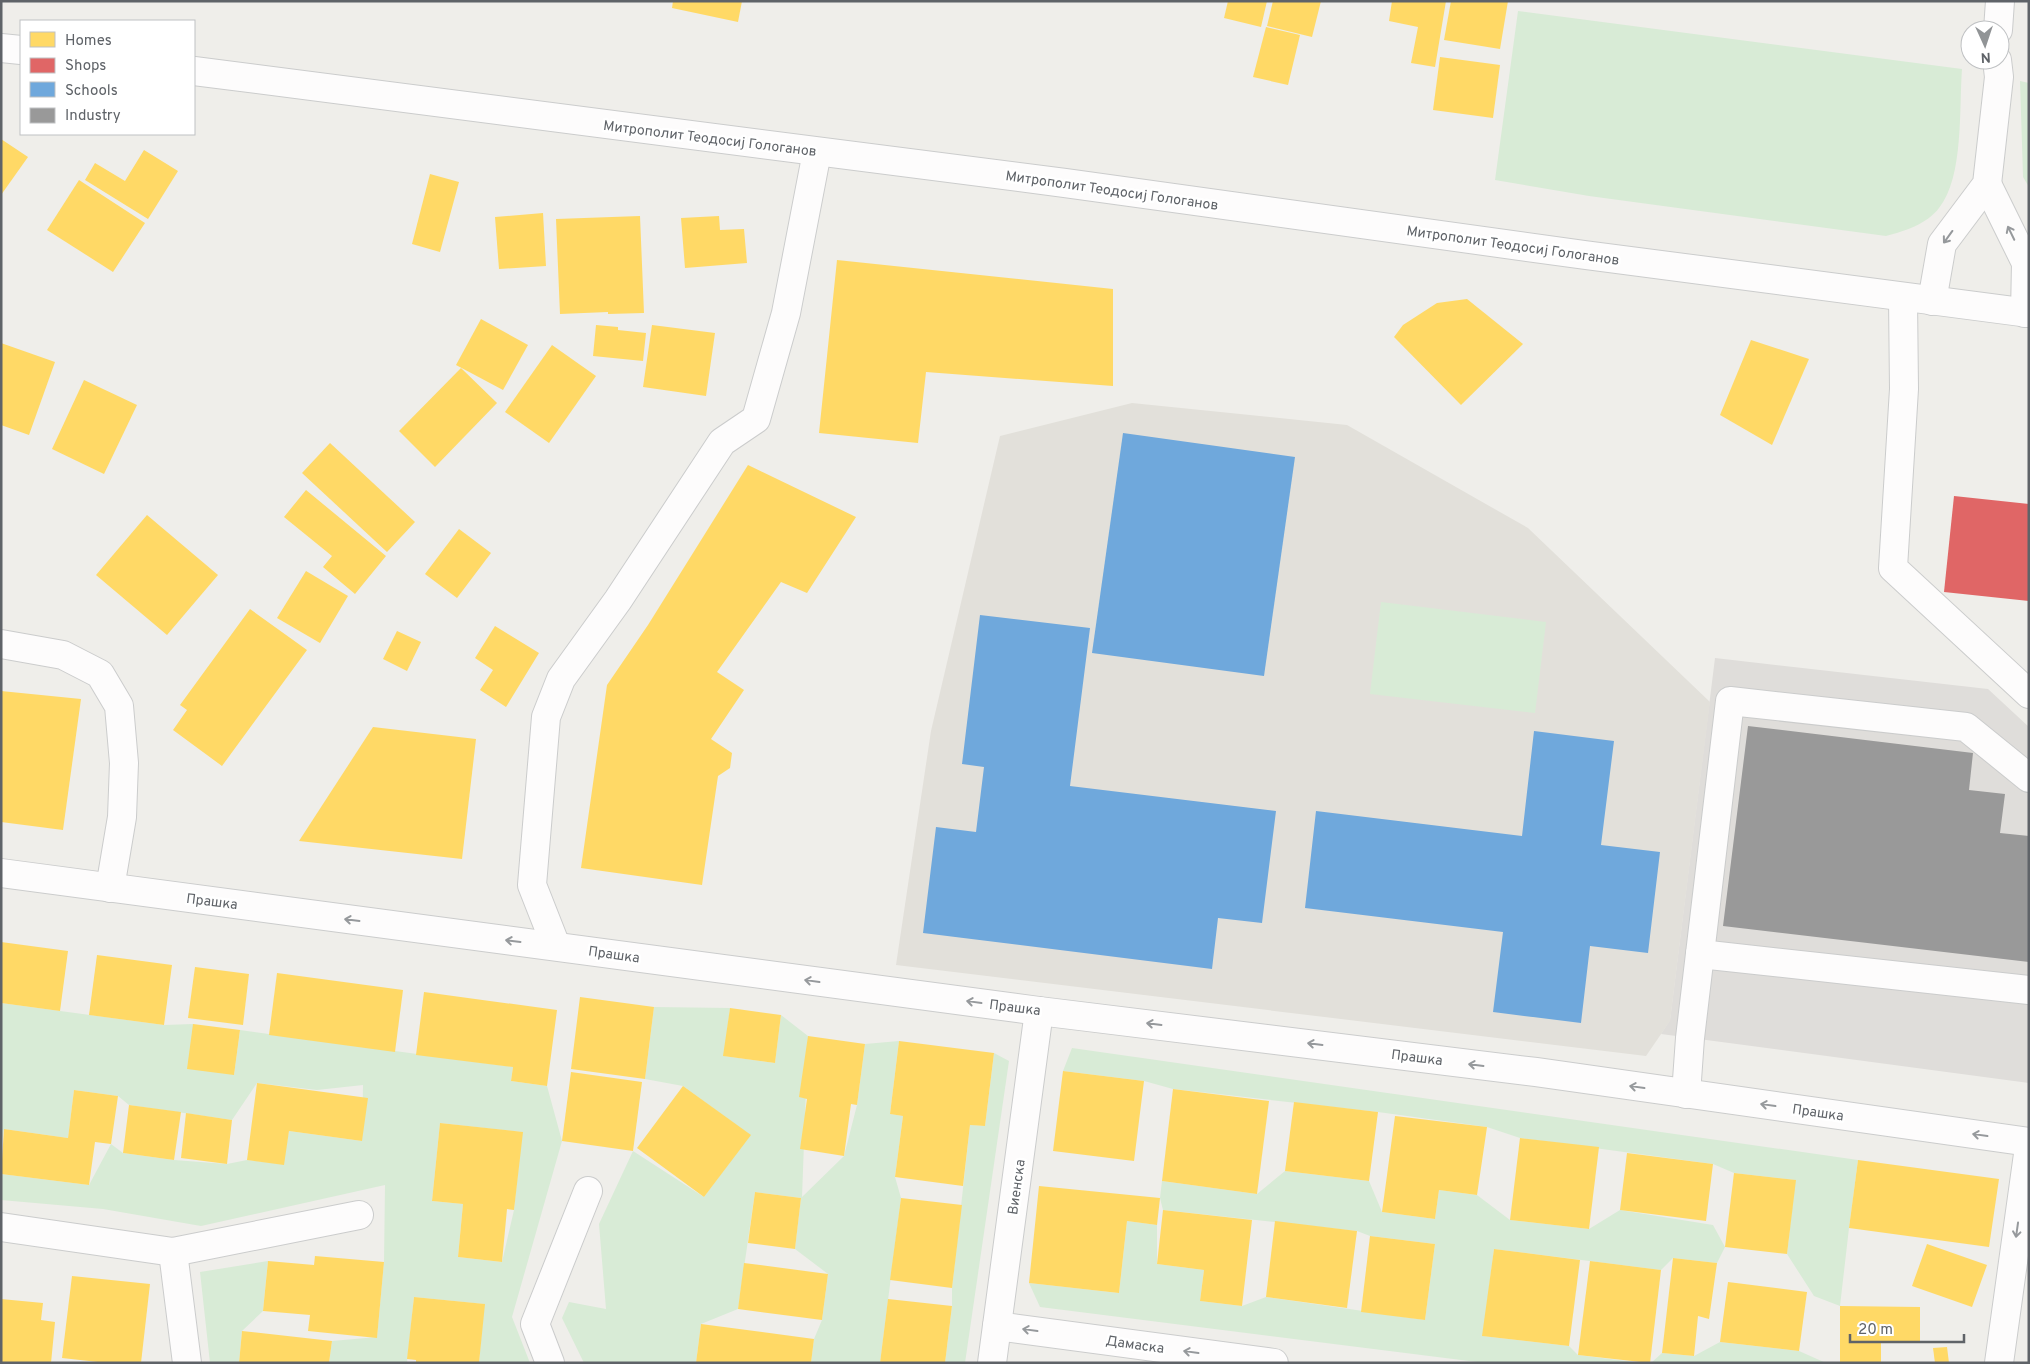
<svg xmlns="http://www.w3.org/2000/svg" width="2030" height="1364" font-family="Overpass,sans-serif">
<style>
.industrial{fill:#dfddda}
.education{fill:#e2e0da}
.green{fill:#d8ebd6;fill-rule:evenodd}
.homes{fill:#ffd966}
.shops{fill:#e06666}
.schools{fill:#6fa8dc}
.industry{fill:#999}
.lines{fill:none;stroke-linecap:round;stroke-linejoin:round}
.minor-casing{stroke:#cbcccc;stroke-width:30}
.minor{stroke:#fdfcfc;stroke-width:28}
.oneway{stroke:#96999c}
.labels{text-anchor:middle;stroke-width:5;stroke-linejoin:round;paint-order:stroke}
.street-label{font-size:14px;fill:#5f6368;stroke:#fff}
</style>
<rect width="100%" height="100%" fill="#efeeea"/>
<!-- industrial -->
<polygon class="industrial" points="1715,658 1988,689 2029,727 2029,1083 1661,1034 1670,1020"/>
<!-- education -->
<polygon class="education" points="1132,403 1347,425 1528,528 1710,702 1670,1021 1646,1056 896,965 931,731 1000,436"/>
<!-- green -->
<g class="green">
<path d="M1518,11l444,58c-3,39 2,108 -23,139 -12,16 -34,23 -53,28l-297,-40 -94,-16z"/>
<polygon points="2020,81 2029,83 2029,187 2023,177"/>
<polygon points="1381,602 1546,622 1535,713 1370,694"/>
<path d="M1,1003l163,22 29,-1 41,51 6,-45 273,37 -2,14 36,5 15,55 -50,176 18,46h-51l5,-59 -70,-7 -7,66h-78l3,-22 45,-4 7,-75 1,-77 -184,41 -98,-17 -102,-9v-26l88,11 22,-41 12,9 51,7 53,4 20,-4 36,4 6,-33 73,10 1,-56 -46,5 -60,-7 -25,37 -103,-15 -11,-9 -44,-6 -6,48 -64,-9 -3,19zM440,1123l82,9 -8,78 -12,52 -44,-5 5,-53 -31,-3z"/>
<polygon points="654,1007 730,1008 724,1056 775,1063 781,1015 808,1036 802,1197 844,1156 857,1105 865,1044 899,1041 890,1114 903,1116 895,1177 901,1198 880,1363 811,1363 814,1339 822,1320 828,1274 795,1249 801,1198 755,1192 738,1309 701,1324 696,1363 584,1363 562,1318 569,1302 606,1309 599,1224 633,1151 704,1197 750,1135 683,1086 645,1079"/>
<polygon points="1072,1048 1858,1160 1849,1228 1840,1306 1814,1296 1787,1254 1795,1180 1734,1173 1713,1164 1520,1138 1487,1127 1378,1112 1173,1089 1144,1081 1063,1071"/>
<polygon points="994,1053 1009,1061 965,1363 945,1363 952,1306 952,1288 970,1125 985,1126"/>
<polygon points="1285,1171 1369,1181 1382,1212 1435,1219 1439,1190 1477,1195 1510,1220 1589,1229 1620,1210 1713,1225 1725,1247 1717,1263 1673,1258 1661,1270 1494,1249 1483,1336 1569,1346 1578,1355 1642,1363 1485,1363 1040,1307 1029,1283 1119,1293 1127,1221 1157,1225 1157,1264 1204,1270 1200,1301 1242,1306 1266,1297 1425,1320 1435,1244 1370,1236 1357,1231 1163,1210 1160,1198 1162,1181 1257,1194"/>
<polygon points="268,1261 263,1311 242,1331 239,1363 210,1363 200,1272"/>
<polygon points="1720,1342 1799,1351 1826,1363 1651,1363 1662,1353 1694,1356"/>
</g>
<!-- homes -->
<g class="homes">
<polygon points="673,1 742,1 738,22 672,8"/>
<polygon points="1228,1 1267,1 1261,27 1224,18"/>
<polygon points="1273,1 1321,1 1312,37 1267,26"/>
<polygon points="1392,1 1446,1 1435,67 1411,63 1418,27 1389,21"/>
<polygon points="1451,1 1508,1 1500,49 1444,40"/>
<polygon points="1266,27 1300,35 1288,85 1253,77"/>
<polygon points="1440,57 1500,65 1493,118 1433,110"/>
<polygon points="1,139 28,157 1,195"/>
<polygon points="144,150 178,171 148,219 85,180 95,163 125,181"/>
<polygon points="430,174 459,182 440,252 412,244"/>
<polygon points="79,180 145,223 113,272 47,230"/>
<polygon points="543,213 546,266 499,269 495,217"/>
<polygon points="640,216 644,313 608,314 608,312 560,314 556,219"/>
<polygon points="719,216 720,230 744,229 747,263 685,268 681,218"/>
<polygon points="837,260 1113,289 1113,386 926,372 918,443 819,433"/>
<polygon points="1467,299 1523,344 1461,405 1394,337 1403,325 1437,303"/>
<polygon points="481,319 528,345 503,390 456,365"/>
<polygon points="596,325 618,327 618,330 646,333 643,361 593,356"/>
<polygon points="652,325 715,333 706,396 643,387"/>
<polygon points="1751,340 1809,359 1772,445 1720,415"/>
<polygon points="1,343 55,362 29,435 1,425"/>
<polygon points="552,345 596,376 549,443 505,412"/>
<polygon points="461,368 497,403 435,467 399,431"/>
<polygon points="84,380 137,405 104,474 52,449"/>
<polygon points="330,443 415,522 387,552 302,473"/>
<polygon points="748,465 856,517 807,593 781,582 717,672 744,690 711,739 732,753 730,768 718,776 702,885 581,868 607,685 648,625"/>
<polygon points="306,490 386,556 355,594 323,567 332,556 284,517"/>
<polygon points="147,515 218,575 167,635 96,575"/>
<polygon points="459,529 491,553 457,598 425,574"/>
<polygon points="306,571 348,596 320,643 277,618"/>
<polygon points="250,609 307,650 222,766 173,730 187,710 180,705"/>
<polygon points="495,626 539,653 506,707 480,690 493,670 475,658"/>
<polygon points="397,631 421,642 407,671 383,659"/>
<polygon points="1,691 81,699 63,830 1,822"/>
<polygon points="373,727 476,739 462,859 299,841"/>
<polygon points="1,942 68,951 60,1011 1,1003"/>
<polygon points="97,955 172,965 164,1025 89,1015"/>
<polygon points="195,967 249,974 243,1025 188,1018"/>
<polygon points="277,973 403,990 395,1052 269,1035"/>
<polygon points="424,992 557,1010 547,1086 511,1081 513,1067 416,1055"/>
<polygon points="580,997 654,1007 645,1079 571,1069"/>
<polygon points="730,1008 781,1015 775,1063 723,1056"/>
<polygon points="193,1024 240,1030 234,1075 187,1069"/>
<polygon points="808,1036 865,1044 857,1105 851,1104 844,1156 800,1149 807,1099 799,1097"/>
<polygon points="899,1041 994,1053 985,1126 970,1125 963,1186 895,1177 903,1116 890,1114"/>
<polygon points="1063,1071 1144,1081 1134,1161 1053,1151"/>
<polygon points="571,1072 642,1082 633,1151 562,1141"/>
<polygon points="257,1083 368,1098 362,1141 289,1131 284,1165 247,1160"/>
<polygon points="683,1086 751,1135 704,1197 637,1148"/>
<polygon points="1173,1089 1269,1101 1257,1194 1162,1181"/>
<polygon points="74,1090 118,1096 111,1144 95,1142 89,1185 1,1174 4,1129 68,1138"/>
<polygon points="1294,1102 1378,1112 1369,1181 1285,1171"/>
<polygon points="129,1105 181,1112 174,1160 123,1153"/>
<polygon points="186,1113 232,1120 227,1164 181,1158"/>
<polygon points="1395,1116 1487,1127 1477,1195 1439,1190 1435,1219 1382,1212"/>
<polygon points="440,1123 523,1132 514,1210 507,1209 502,1262 458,1257 463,1204 432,1201"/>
<polygon points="1520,1138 1599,1147 1589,1229 1510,1220"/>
<polygon points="1627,1153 1713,1164 1706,1221 1620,1210"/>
<polygon points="1858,1160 1999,1179 1989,1247 1849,1228"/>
<polygon points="1734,1173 1796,1180 1787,1254 1725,1247"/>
<polygon points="1039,1186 1160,1198 1157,1225 1127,1221 1119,1293 1029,1283"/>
<polygon points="755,1192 801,1198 795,1249 748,1243"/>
<polygon points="901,1198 962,1205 952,1288 890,1280"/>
<polygon points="1163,1210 1252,1220 1242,1306 1200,1301 1204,1270 1157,1264"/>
<polygon points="1275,1221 1357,1231 1347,1308 1266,1297"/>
<polygon points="1370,1236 1435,1244 1425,1320 1361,1312"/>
<polygon points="1927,1244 1987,1265 1972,1307 1912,1286"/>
<polygon points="1494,1249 1580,1260 1569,1346 1482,1336"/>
<polygon points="315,1256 384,1262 377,1338 308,1331 310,1315 263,1311 268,1261 314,1265"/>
<polygon points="1673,1258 1717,1263 1709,1319 1698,1316 1694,1356 1662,1353"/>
<polygon points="1590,1261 1661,1270 1650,1363 1578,1355"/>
<polygon points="744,1263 828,1274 822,1320 738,1309"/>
<polygon points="72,1276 150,1284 141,1363 107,1363 62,1358"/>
<polygon points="1728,1282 1807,1292 1799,1351 1720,1342"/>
<polygon points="414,1297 485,1304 479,1363 416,1363 416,1360 407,1359"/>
<polygon points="1,1299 43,1303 41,1320 55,1322 51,1363 1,1363"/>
<polygon points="888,1299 952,1306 945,1363 880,1363"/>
<polygon points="1840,1306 1920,1307 1920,1343 1881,1343 1881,1363 1840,1363"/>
<polygon points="701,1324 814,1339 811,1363 696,1363"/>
<polygon points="242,1331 332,1341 329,1363 239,1363"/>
<polygon points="1947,1347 1949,1363 1935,1363 1933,1348"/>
</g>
<!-- shops -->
<polygon class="shops" points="1954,496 2029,504 2029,601 1944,592"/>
<!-- schools -->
<g class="schools">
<polygon points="1123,433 1295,457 1264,676 1092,653"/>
<polygon points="980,615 1090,628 1070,786 1276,811 1262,923 1218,918 1212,969 923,933 936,827 976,832 984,767 962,764"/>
<polygon points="1534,731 1614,741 1601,845 1660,852 1648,953 1590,946 1581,1023 1493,1012 1503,932 1305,908 1316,811 1522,836"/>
</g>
<!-- industry -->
<polygon class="industry" points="1748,726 1973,753 1969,790 2005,794 2000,833 2029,836 2029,962 1723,926"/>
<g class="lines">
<!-- minor casing -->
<g class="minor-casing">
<g id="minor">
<polyline points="1998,30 2000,1"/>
<polyline points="1,48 21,50"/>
<polyline points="194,71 1065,183 1585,255 2029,313"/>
<polyline points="1987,184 2026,263 2025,313"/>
<polyline points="1903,298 1904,389 1893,568 2029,694"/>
<polyline points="1932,301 1942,244 1987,184 1999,77 1997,60"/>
<polyline points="1,644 63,655 100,674 119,706 124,763 122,817 110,888"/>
<polyline points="1,873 1039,1011 1536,1072 2029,1142"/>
<polyline points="556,946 532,885 546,717 561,679 618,600 722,442 756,419 786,313 817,152"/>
<polyline points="1700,954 2029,990"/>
<polyline points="1686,1094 1690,1038 1730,701 1966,727 2029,778"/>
<polyline points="1,1227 173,1252 359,1215"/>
<polyline points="173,1252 187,1363"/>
<polyline points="997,1326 1274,1363"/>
<polyline points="550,1363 535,1324 588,1191"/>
<polyline points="992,1363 1039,1011"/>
<polyline points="1999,1363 2029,1147"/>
</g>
</g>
<!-- minor -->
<use href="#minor" class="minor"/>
</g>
<!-- one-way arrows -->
<defs><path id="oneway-shaft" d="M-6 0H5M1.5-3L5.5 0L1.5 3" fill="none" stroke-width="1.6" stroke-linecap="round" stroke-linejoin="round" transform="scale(1.25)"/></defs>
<g class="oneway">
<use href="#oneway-shaft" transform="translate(2011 233) rotate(-116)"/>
<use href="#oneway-shaft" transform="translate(1948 237) rotate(126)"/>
<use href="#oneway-shaft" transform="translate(352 920) rotate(-173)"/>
<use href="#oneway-shaft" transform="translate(513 941) rotate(-173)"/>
<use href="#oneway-shaft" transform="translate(812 981) rotate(-172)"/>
<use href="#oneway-shaft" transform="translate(974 1002) rotate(-172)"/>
<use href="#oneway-shaft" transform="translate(1154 1024) rotate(-173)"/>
<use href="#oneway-shaft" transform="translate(1315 1044) rotate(-173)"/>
<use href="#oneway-shaft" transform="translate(1476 1065) rotate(-173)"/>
<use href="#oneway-shaft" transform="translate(1637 1087) rotate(-172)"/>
<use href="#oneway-shaft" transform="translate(1768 1105) rotate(-172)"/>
<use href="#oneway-shaft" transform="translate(1980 1135) rotate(-172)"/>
<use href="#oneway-shaft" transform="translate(2017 1230) rotate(98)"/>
<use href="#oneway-shaft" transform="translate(1030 1330) rotate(-172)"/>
<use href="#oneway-shaft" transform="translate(1191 1352) rotate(-172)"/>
</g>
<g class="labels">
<!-- street labels -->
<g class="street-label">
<text transform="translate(710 138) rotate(7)" y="5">Митрополит Теодосиј Гологанов</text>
<text transform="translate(1112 190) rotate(8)" y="5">Митрополит Теодосиј Гологанов</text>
<text transform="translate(1513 245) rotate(8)" y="5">Митрополит Теодосиј Гологанов</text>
<text transform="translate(212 901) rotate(7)" y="5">Прашка</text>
<text transform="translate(614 954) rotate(8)" y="5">Прашка</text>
<text transform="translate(1015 1007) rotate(7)" y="5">Прашка</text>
<text transform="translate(1417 1057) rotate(7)" y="5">Прашка</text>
<text transform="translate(1818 1112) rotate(8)" y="5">Прашка</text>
<text transform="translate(1016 1187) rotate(-82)" y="5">Виенска</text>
<text transform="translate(1135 1344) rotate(8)" y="5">Дамаска</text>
</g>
</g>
<!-- border -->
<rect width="2030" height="1364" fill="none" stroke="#5f6368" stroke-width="5"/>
<!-- legend -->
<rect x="20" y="20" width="175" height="115" fill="#ffffff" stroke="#bfc1c3"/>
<rect x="30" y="32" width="25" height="15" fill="#ffd966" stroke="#bfc1c3"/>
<text x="65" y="45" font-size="15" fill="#5f6368">Homes</text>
<rect x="30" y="58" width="25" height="15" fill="#e06666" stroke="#bfc1c3"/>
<text x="65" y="70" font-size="15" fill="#5f6368">Shops</text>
<rect x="30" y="82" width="25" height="15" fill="#6fa8dc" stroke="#bfc1c3"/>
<text x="65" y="95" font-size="15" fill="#5f6368">Schools</text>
<rect x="30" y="108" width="25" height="15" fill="#999999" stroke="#bfc1c3"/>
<text x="65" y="120" font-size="15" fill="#5f6368">Industry</text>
<!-- north arrow -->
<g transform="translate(1985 45) rotate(177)"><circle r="24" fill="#ffffff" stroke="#bfc1c3"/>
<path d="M0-4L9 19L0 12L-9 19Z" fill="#919496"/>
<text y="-8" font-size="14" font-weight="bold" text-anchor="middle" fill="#5f6368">N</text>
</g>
<!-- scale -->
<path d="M1850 1334v8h114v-8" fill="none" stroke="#5f6368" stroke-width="2.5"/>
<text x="1858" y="1334" font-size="15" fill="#5f6368" stroke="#ffffff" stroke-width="4" paint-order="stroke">20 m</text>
</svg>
